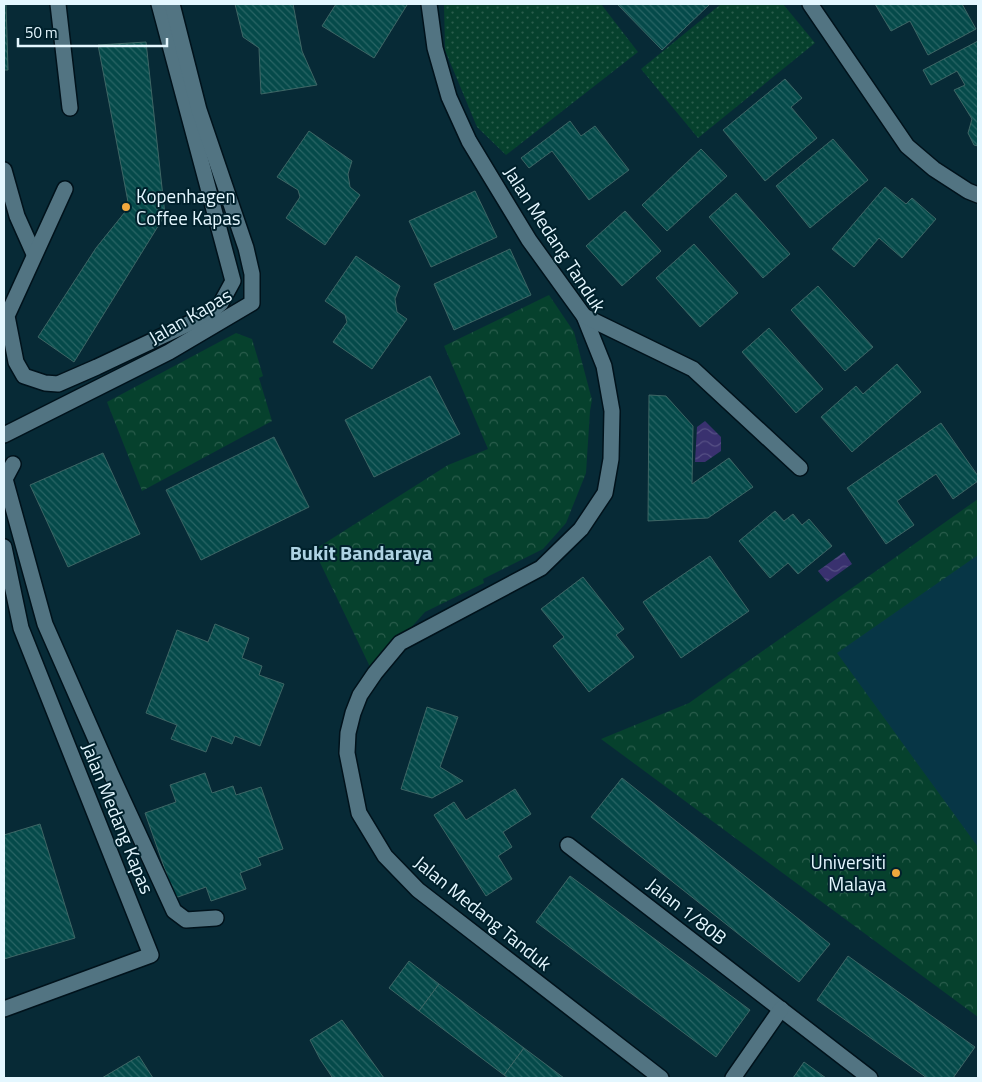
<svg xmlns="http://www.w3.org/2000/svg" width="982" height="1082" font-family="'Titillium Web',sans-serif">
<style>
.built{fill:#073646}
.grass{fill:url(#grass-dots)}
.forest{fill:url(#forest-crowns)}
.water{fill:url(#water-waves)}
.building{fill:url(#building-back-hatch);stroke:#3e6665}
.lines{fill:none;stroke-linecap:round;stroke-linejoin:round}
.minor-casing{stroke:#00121b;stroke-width:18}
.minor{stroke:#527482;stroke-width:15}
.poi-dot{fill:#efa73d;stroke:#00212c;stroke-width:2}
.labels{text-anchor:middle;stroke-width:4;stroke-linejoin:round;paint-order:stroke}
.poi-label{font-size:19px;fill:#e4f7ff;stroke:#00212c;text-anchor:start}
.street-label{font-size:19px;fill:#e4f7ff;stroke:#00212c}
.neighbourhood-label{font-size:20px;font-weight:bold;fill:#aed3e3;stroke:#00212c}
</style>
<defs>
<pattern id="grass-dots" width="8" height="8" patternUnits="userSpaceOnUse" patternTransform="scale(1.25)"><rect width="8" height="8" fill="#06412d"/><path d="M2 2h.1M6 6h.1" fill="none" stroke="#2a5d4c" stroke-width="1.8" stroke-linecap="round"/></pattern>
<pattern id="forest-crowns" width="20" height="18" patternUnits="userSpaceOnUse" patternTransform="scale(1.25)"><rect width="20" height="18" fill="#06412d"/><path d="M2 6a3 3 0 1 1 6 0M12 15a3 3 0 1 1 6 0" fill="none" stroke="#2a5d4c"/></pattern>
<pattern id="water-waves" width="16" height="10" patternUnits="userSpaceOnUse" patternTransform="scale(1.25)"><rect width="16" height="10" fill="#39316f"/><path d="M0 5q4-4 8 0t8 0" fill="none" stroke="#565085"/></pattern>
<pattern id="building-back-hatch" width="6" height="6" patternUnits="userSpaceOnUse" patternTransform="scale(1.25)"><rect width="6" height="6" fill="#054a4a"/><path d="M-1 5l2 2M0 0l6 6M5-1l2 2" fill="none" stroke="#296565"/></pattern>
</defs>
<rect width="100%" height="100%" fill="#072a36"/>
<!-- built -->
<polygon class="built" points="978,526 978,990 650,756"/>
<!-- grass -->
<g class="grass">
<polygon points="444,4 601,4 638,52 506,155 477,127 445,50"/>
<polygon points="721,4 783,4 815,43 698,138 641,69"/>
</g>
<!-- forest -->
<g class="forest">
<polygon points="549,295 574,332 592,400 590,411 586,473 566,523 543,549 483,579 484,583 425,612 372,671 314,550 448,465 488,449 444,346"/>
<polygon points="236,333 252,339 263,376 259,378 272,421 142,491 107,402"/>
<polygon points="978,499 978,555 837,653 978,847 978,1017 601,739 689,703"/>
</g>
<!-- water -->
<g class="water">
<polygon points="705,421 721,437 721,451 705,462 695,462 697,427"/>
<polygon points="844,552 852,564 827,582 818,571"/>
</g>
<!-- building -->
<g class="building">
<polygon points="4,4 6,4 8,70 4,70"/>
<polygon points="235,4 293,4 302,51 317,85 261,94 259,48 243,37"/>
<polygon points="336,4 404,4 407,5 374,58 322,26"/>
<polygon points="617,4 710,4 662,50"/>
<polygon points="875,4 962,4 976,29 928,55 910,21 891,31"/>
<polygon points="978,41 978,146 974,145 968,133 972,119 954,90 965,85 957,71 931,85 923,70"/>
<polygon points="146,42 165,215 74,362 38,337 96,248 129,207 98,45"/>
<polygon points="785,79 802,98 791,107 817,138 765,181 723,130"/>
<polygon points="570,121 581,136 595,126 629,170 589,200 552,151 529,168 521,158"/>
<polygon points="309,131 352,161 348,174 350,187 360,195 325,245 286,218 300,197 298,190 277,177"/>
<polygon points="833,139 868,180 810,228 776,186"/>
<polygon points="701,149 727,176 667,231 642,205"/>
<polygon points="885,187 906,204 912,198 936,219 902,258 879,238 854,267 832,249"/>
<polygon points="475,191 497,237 431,267 409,221"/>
<polygon points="736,193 790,254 763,278 709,217"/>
<polygon points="625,211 661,251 622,286 586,246"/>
<polygon points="694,244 738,293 700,327 656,278"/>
<polygon points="510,249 531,295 454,330 434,284"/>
<polygon points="356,256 400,286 395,299 397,312 407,319 372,369 333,342 347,322 345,315 325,301"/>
<polygon points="818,286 873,347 845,371 791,310"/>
<polygon points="769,328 823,389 796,413 742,352"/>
<polygon points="897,364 921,392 852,452 821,417 856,386 863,394"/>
<polygon points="430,376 460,434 374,477 345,420"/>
<polygon points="649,395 666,396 693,426 692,484 729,458 753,487 708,518 648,521"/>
<polygon points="941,423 978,476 978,481 953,499 936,474 897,501 914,525 886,544 847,488"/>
<polygon points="274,437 309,507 201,560 166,490"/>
<polygon points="103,453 140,534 68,567 30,485"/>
<polygon points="775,511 784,521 793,514 802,525 809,519 832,546 798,574 788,563 770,578 739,541"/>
<polygon points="710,556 749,611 681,658 643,602"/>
<polygon points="583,577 624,629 616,635 634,657 589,692 553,646 564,637 541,609"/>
<polygon points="215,624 249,638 242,658 262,666 259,675 284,684 260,746 235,736 232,744 212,736 206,752 171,739 177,725 146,713 177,630 208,642"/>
<polygon points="427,707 458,717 440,767 463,781 432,798 401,789"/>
<polygon points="205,773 212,793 233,786 236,795 261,787 283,849 258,858 261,865 240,873 246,889 211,901 206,887 175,898 145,813 176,802 170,785"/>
<polygon points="622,778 830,944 799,982 591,817"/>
<polygon points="515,789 531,814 503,832 512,847 498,856 512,879 486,896 434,815 454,802 466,820"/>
<polygon points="40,824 75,938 4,959 4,835"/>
<polygon points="570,876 750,1010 716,1057 536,922"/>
<polygon points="848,956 975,1047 953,1078 927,1078 817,1000"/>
<polygon points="409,961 439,984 419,1011 389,988"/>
<polygon points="439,984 524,1048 504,1075 419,1011"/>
<polygon points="342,1020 384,1078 334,1078 332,1077 320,1059 310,1040"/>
<polygon points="524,1048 564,1078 508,1078 504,1075"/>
<polygon points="139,1056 153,1078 102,1078"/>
<polygon points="804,1062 826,1078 793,1078"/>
</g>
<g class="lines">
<!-- minor casing -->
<g class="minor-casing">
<g id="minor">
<polyline points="58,4 70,108"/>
<polyline points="429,4 435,48 449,97 469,141 529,240 584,316 604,366 612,411 611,459 605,493 581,529 541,568 400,643 375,673 360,695 353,713 348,733 347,753 359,813 385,856 418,890 661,1078"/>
<polyline points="810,4 907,146 934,169 968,191 978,195"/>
<polyline points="4,170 17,216 34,254"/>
<polyline points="65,189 7,316 16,362 24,376 45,383 58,384 97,367 207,315 221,303 233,281 159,4"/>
<polyline points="584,316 693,369 800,468"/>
<polyline points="4,435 169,352 252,303 252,274 246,248 199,110 172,4"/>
<polyline points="13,464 5,479 45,624 111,774 174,911 186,920 216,918"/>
<polyline points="4,547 21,628 151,955 4,1009"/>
<polyline points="568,845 870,1078"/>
<polyline points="733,1078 781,1009"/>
</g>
</g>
<!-- minor -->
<use href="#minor" class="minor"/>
</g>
<!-- markers -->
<g class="poi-dot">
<circle cx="126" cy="207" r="5"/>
<circle cx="896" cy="873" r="5"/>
</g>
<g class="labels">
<!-- poi labels -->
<g class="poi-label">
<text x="136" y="203">Kopenhagen<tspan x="136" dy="22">Coffee Kapas</tspan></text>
<text x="886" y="869" text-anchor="end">Universiti<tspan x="886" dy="22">Malaya</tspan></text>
</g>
<!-- street labels -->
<g class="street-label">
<text transform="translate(555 239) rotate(57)" y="7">Jalan Medang Tanduk</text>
<text transform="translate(190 316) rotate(-30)" y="7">Jalan Kapas</text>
<text transform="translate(118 818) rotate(68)" y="7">Jalan Medang Kapas</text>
<text transform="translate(687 911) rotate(38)" y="7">Jalan 1/80B</text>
<text transform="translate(483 913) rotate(39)" y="7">Jalan Medang Tanduk</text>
</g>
<!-- neighbourhood labels -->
<g class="neighbourhood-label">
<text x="361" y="560">Bukit Bandaraya</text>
</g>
</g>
<!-- border -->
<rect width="982" height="1082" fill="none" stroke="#e4f7ff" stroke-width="10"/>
<!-- scale -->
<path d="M18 38v8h149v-8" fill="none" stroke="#e4f7ff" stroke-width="2.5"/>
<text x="25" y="38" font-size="15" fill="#e4f7ff" stroke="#00212c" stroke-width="4" paint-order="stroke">50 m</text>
</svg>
